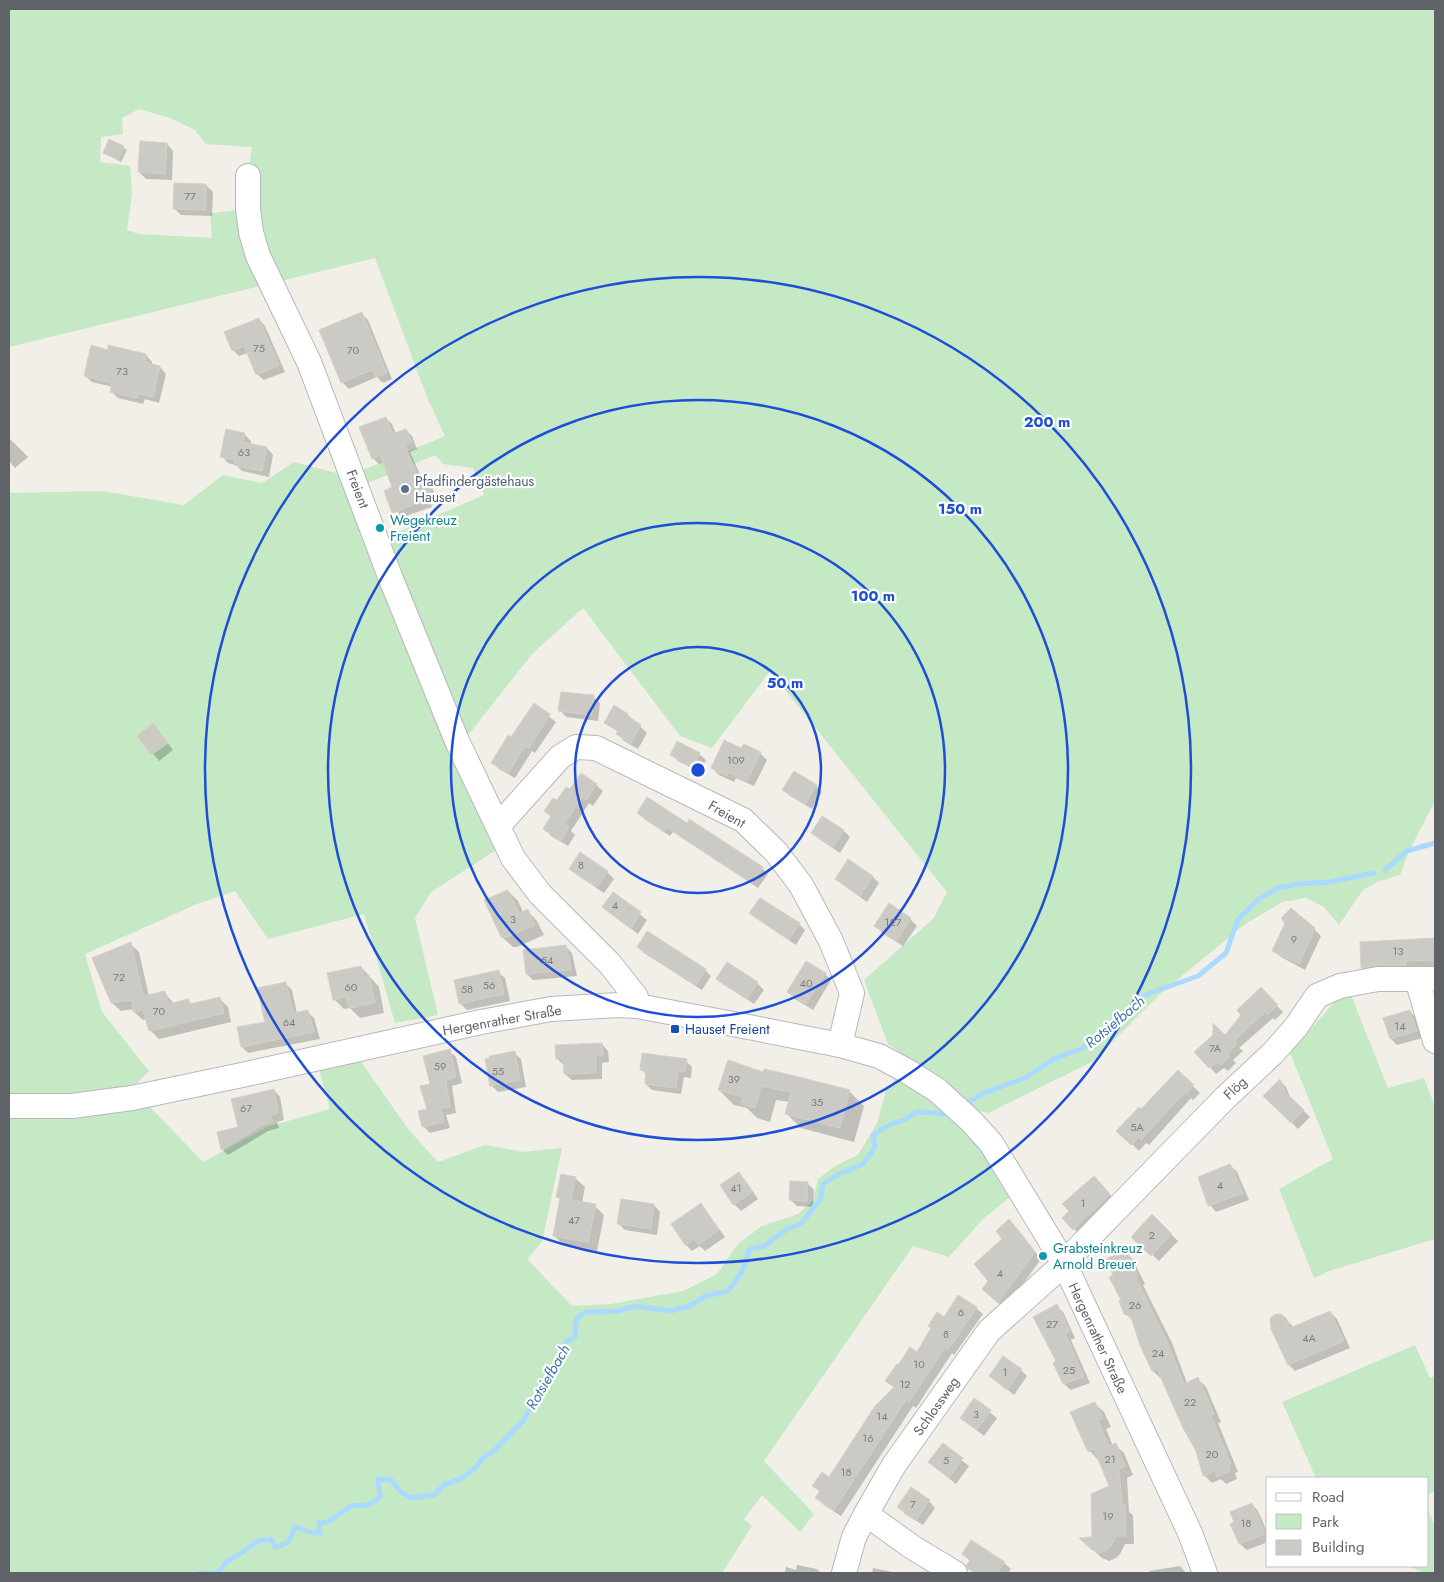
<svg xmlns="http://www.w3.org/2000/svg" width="1444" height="1582" font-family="Jost,sans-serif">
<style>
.green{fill:#c5e8c5;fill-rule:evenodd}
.shadow{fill:#0003}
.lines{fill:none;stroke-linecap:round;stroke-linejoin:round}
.stream{stroke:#aadaff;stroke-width:5}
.building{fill:#cccac5;stroke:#d6d1c6}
.minor-casing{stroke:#b5b8bc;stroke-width:26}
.minor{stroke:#fff;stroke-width:24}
.ring{fill:none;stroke:#1d4ed8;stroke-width:2.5}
.service-dot{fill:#5c6f8a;stroke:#fff;stroke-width:2}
.culture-dot{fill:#0f9aa8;stroke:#fff;stroke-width:2}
.transit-dot{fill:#1a4fb4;stroke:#fff;stroke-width:2}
.labels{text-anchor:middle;stroke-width:4.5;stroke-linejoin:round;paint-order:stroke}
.number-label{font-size:11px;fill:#7a7d7f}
.service-label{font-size:14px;fill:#4e5e75;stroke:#fff;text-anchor:start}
.street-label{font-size:14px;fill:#5f6368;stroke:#fff}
.culture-label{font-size:14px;fill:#0d838f;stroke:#fff;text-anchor:start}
.transit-label{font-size:14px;fill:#164399;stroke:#fff;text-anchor:start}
.water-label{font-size:15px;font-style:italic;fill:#4174aa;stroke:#fff}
.centre{fill:#1d4ed8;stroke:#fff;stroke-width:2.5}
.ring-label{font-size:15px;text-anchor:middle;font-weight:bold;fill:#1d4ed8;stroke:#fff;stroke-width:4.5;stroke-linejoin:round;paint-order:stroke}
</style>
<rect width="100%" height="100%" fill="#f1efe8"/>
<!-- green -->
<g class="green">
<path d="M9,9h1426v792l-26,50 -9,24 -23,7 -14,8 -24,35 -15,-18 -18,-9 -24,4 -38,23 -83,68 -69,69 -104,51 -17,-4 -36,-32 -47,-33 -24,-64 70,-62 13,-26 -177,-221 -58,77 -32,-12 -97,-128 -51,46 -67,85 -83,-200 102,-44 -11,-27 -30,-4 -8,-9 -67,28 -5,-13 82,-34 -18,-39 -52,-139 -366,89zM139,109l31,9 25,12 11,14 46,3 -4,29v33l-38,4 2,25 -73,-4 -12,-4 5,-36 -2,-28 -30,-4 1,-25 22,-3 -1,-16z"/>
<polygon points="294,462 348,476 496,850 431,892 415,918 438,1015 395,1023 364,914 268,939 235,891 197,904 85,954 102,1012 149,1071 134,1086 152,1109 203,1162 267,1127 330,1109 319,1069 360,1060 408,1129 438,1162 485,1145 524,1152 562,1148 542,1242 527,1259 572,1306 611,1304 683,1291 717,1274 738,1244 762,1226 798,1214 813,1200 818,1179 835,1166 858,1155 877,1123 886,1091 897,1077 927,1094 974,1139 1009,1198 983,1219 949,1257 913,1246 764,1461 814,1514 800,1532 762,1495 744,1519 752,1526 722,1573 9,1573 9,493 102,491 184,505 223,475 262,483"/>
<polygon points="1351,995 1388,1088 1424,1078 1435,1107 1435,1239 1332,1270 1314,1278 1279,1189 1333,1159 1290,1053 1337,999"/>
<polygon points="1415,1345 1430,1378 1435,1376 1435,1491 1428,1494 1428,1478 1316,1478 1282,1402"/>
<polygon points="1428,1510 1435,1526 1435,1573 1424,1573 1409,1566 1428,1566"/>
</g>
<!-- shadow -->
<g class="shadow">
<polygon points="110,141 127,150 121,162 105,153"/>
<polygon points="167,144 173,151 172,180 146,179 139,172"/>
<polygon points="206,185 213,192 212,216 181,215 174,208"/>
<polygon points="362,314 368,320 392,379 383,383 377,377 349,389 342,382"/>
<polygon points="259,319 265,326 285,372 264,380 257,374 248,353 239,356 233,350"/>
<polygon points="109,347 146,355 152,362 152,365 160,367 166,374 159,403 145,399 143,404 118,398 112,392 113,387 92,382 85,376 109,351"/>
<polygon points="386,418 392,424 396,434 406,430 412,436 417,449 410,452 421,477 424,476 431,483 437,503 431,505 432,507 400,518 393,512 393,488 384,462 379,464 373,458"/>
<polygon points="244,434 251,441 250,445 267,448 273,455 269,477 242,471 236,465 228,463 222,456"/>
<polygon points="9,439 10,439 28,457 15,468 9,461"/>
<polygon points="593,697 600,703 598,721 566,717 560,710"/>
<polygon points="534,705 556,722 535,753 532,751 515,778 499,769 493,763 512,739"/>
<polygon points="628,715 647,733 638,749 624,741 618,734 619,733 606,722"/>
<polygon points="159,732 173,750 159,761 138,736"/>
<polygon points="742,750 760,753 767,760 754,786 736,778 734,782 719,775 712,768"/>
<polygon points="699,754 706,760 700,772 678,761 672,755"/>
<polygon points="596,785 603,791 593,806 589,803 571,831 575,835 568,846 551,836 545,829 552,817 546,811 570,791"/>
<polygon points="816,786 822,792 812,809 790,796 783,790"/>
<polygon points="638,813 687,825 762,868 768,874 758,888 673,832 670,836 644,819"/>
<polygon points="822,817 844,831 850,837 840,853 819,839 812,833"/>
<polygon points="580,854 607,872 614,879 604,893 577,875 571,869"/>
<polygon points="849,861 873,877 879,883 867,902 843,885 837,879"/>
<polygon points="508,891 518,901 523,912 527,910 537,921 544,935 517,947 513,947 502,937"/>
<polygon points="613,893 647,920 638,934 603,907"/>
<polygon points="761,899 799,924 805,930 796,945 757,919 751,913"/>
<polygon points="889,905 910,919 917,926 903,946 882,933 876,926"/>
<polygon points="1314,929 1321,936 1305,970 1281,957 1274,950"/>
<polygon points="1435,939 1435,966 1412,967 1369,974 1362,968 1361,943"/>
<polygon points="130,944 139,952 149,996 165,993 174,1004 188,1000 192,1004 219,998 228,1007 231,1022 159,1039 150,1030 147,1019 143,1020 134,1012 134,1009 121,1011 112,1003"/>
<polygon points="565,946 572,953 577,976 533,980 527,974"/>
<polygon points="638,947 705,970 711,976 702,990 644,953"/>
<polygon points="361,967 379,987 384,1013 360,1018 350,1008 344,1009 334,999"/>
<polygon points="498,972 505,978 510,1001 467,1010 460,1003"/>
<polygon points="825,974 831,980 813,1010 795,999 788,992"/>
<polygon points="718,978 757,983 764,990 754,1004 724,985"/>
<polygon points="285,983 292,990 297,1013 307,1011 314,1018 320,1039 248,1053 242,1047 266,1023"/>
<polygon points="1261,989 1283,1012 1275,1020 1273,1018 1239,1048 1243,1051 1233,1060 1236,1063 1228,1071 1224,1068 1216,1074 1196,1052 1225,1037"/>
<polygon points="1410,1011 1416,1018 1423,1038 1397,1045 1391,1039"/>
<polygon points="602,1044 608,1051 609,1062 602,1063 602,1079 572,1080 565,1074 565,1066 557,1059"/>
<polygon points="449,1051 456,1057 462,1083 452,1086 456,1113 446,1115 450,1128 430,1133 423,1126 428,1110 432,1085"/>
<polygon points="514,1053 521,1059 526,1087 498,1092 491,1085"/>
<polygon points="686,1061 692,1067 691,1078 684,1077 681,1094 652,1090 646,1084 647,1075 641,1069"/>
<polygon points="1178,1072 1200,1093 1193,1100 1191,1098 1149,1145 1146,1143 1139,1151 1118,1130 1141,1111"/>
<polygon points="764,1073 849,1091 864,1106 854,1142 801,1128 787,1114 790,1102 776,1100 770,1122 757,1118 747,1108 734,1105 719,1090"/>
<polygon points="1280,1081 1286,1087 1291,1099 1310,1117 1298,1129 1265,1096"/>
<polygon points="274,1090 280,1097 284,1120 277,1122 279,1128 268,1131 228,1155 222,1149"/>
<polygon points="1230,1165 1237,1172 1249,1200 1216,1212 1210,1205"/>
<polygon points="739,1174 745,1180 758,1199 741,1211 734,1204"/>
<polygon points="575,1178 585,1187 582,1203 595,1206 604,1215 597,1251 564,1245 554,1236 561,1200 558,1196"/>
<polygon points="807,1183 814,1190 813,1207 797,1206 790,1199"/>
<polygon points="1104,1188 1119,1205 1084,1239 1074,1229"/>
<polygon points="622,1201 654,1205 660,1212 657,1235 625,1230 618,1223"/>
<polygon points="700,1205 707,1212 725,1237 705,1251 700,1246 692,1251 686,1245 672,1225"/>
<polygon points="1152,1216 1178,1241 1159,1261 1139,1243"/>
<polygon points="1016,1227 1041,1259 1005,1309 990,1295 989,1281"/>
<polygon points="1126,1252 1133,1260 1145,1284 1143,1285 1172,1343 1187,1383 1198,1379 1206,1387 1221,1422 1218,1423 1238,1472 1235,1473 1237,1479 1226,1484 1221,1479 1212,1483 1204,1475 1197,1451 1162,1378 1160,1378 1153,1371 1133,1321 1125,1313 1114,1276"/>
<polygon points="1057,1306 1063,1312 1075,1338 1071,1340 1090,1383 1071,1390 1064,1384 1058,1362"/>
<polygon points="976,1308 983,1314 954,1355 952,1353 916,1408 913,1406 841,1516 824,1505 817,1498 821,1492 814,1485 830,1478 894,1388 887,1381 917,1354 945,1318"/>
<polygon points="1330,1312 1337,1319 1350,1348 1295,1371 1289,1365 1270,1323 1271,1319 1286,1319 1294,1328"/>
<polygon points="1021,1370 1027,1376 1014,1395 991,1376"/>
<polygon points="974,1400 997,1418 984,1436 961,1418"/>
<polygon points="1095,1404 1104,1412 1111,1427 1106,1429 1113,1446 1115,1445 1124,1453 1133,1475 1127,1478 1129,1512 1133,1515 1134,1544 1125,1544 1120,1554 1116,1558 1109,1561 1102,1558 1089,1546 1093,1538 1111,1487 1099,1459 1098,1460 1090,1451 1072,1413"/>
<polygon points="943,1445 969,1466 956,1484 929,1462"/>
<polygon points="929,1501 935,1508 923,1525 905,1514 899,1507"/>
<polygon points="1252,1504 1258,1511 1268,1534 1268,1542 1247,1550 1240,1544 1232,1525"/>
<polygon points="972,1542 1004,1563 1011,1569 1008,1573 983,1573 977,1569 964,1554"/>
<polygon points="797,1565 817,1569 821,1573 785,1573 786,1567 796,1570"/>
<polygon points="1180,1566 1186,1573 1150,1573 1149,1571"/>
<polygon points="873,1568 897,1573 872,1573"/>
</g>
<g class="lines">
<!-- stream -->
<g class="stream">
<polyline points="1385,870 1407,851 1435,843"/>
<polyline points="969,1102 984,1093 1025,1078 1054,1059 1083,1048 1145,995 1198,976 1226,953 1238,919 1259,899 1278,888 1298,884 1329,882 1374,873"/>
<path d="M198,1573h20l9,-12 13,-7 18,-13 13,-2 4,8c15,-3 15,-7 20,-20l14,5 11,1 -1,-10 9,-1 23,-16 17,-1 12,-8 -2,-18 13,1 9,11 11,7 23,-3 11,-11 14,-4 15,-11 9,-11 11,-7 29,-30 31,-54 12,-25 9,-5 1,-17 9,-8 32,-1 19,-5 35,5 18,-5 17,-10 22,-5 14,-19 8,-23 14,-3 23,-17 14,-5 20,-26 2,-14 16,-10 24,-10 12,-17 -2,-12 16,-10 17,-6 10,-7 35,2"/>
</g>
</g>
<!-- building -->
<g class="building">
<polygon points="109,139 124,146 118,160 103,153"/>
<polygon points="140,141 167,143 165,174 138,172"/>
<polygon points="174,183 206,184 206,210 173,209"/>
<polygon points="362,312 387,373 375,377 372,370 341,383 319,330"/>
<polygon points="259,318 279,365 256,375 244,346 232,351 224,332"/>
<polygon points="91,345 108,350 108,345 146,354 145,362 160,366 153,397 138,393 137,398 110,392 112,383 84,376"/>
<polygon points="386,417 393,434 406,429 412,442 405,445 418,477 425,475 432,496 426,498 426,500 392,513 384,491 392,487 380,455 372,459 359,427"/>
<polygon points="226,429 245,433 243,442 267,447 262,471 234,465 235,460 220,457"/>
<polygon points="561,692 594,695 592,715 558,711"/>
<polygon points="534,703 550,714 529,748 525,746 508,773 491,763 508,735 511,737"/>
<polygon points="614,705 628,714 627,716 641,725 631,743 616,734 618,731 604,723"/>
<polygon points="153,723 168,743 151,755 137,736"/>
<polygon points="724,740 741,748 744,744 761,752 747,781 729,772 727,776 711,768"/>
<polygon points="677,741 700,753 693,767 670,755"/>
<polygon points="794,771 817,785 805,804 782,790"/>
<polygon points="581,773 597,784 586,800 582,798 564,824 569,827 561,841 543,829 551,816 544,811 553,798 557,800 566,787 570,789"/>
<polygon points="647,797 687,823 689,819 763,867 752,883 666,827 664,831 637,813"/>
<polygon points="822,816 844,830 833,847 811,833"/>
<polygon points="580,852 608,871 597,887 569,869"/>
<polygon points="848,859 873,876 860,896 835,879"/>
<polygon points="508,890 519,913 528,909 535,925 507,937 501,937 484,900"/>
<polygon points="613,892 641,912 631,929 602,907"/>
<polygon points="760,898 800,923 789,940 749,913"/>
<polygon points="889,903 911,918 896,941 874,926"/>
<polygon points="1291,908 1315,928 1299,964 1272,951 1285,923 1281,918"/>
<polygon points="647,931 706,969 696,985 637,947"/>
<polygon points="1435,938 1435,960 1406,961 1406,965 1378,965 1361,968 1360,942"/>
<polygon points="131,942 143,996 165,991 169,1004 188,999 190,1004 220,997 224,1013 149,1031 143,1010 133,1012 132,1000 111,1003 92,958"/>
<polygon points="566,945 571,970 526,974 523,950"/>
<polygon points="806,961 826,973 806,1004 787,992"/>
<polygon points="727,962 758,982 747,999 716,979"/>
<polygon points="361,966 364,977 369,975 375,1003 349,1008 346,997 333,1000 327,973"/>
<polygon points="499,970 504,994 459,1004 454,980"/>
<polygon points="286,982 293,1013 308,1010 314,1032 241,1047 237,1027 265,1022 257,988"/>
<polygon points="1261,987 1278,1005 1268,1014 1265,1012 1234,1041 1237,1044 1228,1053 1230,1056 1221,1065 1217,1062 1209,1068 1194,1052 1213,1035 1213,1023 1225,1035 1241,1015 1237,1010"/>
<polygon points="1410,1010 1417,1031 1390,1039 1383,1018"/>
<polygon points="602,1043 603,1056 596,1056 596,1073 564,1074 563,1059 556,1059 555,1045"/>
<polygon points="450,1049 456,1077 446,1080 450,1107 441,1108 444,1122 422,1127 418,1111 427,1109 420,1086 430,1084 423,1056"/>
<polygon points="515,1051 520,1080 490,1086 485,1059 490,1058 489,1056"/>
<polygon points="642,1053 687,1059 685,1072 678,1071 676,1088 645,1084 646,1071 640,1070"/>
<polygon points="728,1060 763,1072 764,1069 795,1076 850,1090 840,1128 785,1114 791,1092 761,1086 755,1108 741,1104 743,1097 718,1090"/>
<polygon points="1178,1070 1194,1085 1186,1094 1184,1093 1141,1140 1139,1137 1131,1145 1116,1131 1139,1107 1141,1109"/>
<polygon points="1280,1079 1285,1092 1304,1110 1291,1123 1263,1096"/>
<polygon points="274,1089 278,1113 271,1115 273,1122 262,1125 221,1150 217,1132 238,1127 231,1099"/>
<polygon points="1230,1164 1243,1193 1208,1206 1198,1177"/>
<polygon points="739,1172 752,1192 733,1205 720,1185"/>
<polygon points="561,1174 576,1177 571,1200 596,1204 588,1242 553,1236 560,1198 556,1197"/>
<polygon points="1094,1176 1110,1194 1073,1230 1062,1218 1069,1211 1062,1204"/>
<polygon points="790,1181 808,1182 807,1201 789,1200"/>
<polygon points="621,1199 654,1204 651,1229 617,1224"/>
<polygon points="701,1203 719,1230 698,1245 694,1239 685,1245 671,1224"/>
<polygon points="1152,1214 1172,1234 1151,1256 1131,1237"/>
<polygon points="1009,1219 1035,1252 998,1303 982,1289 988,1281 974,1264 1002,1239 996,1231"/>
<polygon points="1126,1250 1138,1276 1136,1277 1163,1334 1164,1334 1184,1384 1198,1377 1214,1414 1211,1416 1231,1464 1228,1465 1230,1471 1217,1477 1215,1471 1203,1476 1196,1451 1183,1428 1157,1369 1152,1371 1140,1345 1131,1317 1124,1314 1119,1301 1121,1300 1109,1277 1113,1275 1106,1259"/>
<polygon points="958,1295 977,1307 953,1343 947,1350 945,1348 909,1402 906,1400 834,1510 815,1498 820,1491 812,1486 822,1472 829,1477 875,1406 894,1387 885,1381 897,1364 898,1365 910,1347 917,1352 931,1328 928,1326 937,1312 944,1317"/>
<polygon points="1057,1304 1070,1331 1065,1333 1084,1377 1063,1384 1053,1363 1056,1361 1033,1317"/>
<polygon points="1330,1311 1344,1341 1288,1365 1271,1329 1270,1318 1276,1314 1281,1314 1286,1318 1290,1328"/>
<polygon points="1003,1356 1022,1369 1007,1390 989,1376"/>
<polygon points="974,1398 991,1410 977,1430 960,1418"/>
<polygon points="1095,1402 1103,1418 1098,1420 1109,1446 1116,1443 1125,1466 1119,1469 1122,1505 1125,1505 1126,1536 1116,1536 1111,1546 1107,1550 1100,1553 1092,1550 1079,1538 1092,1537 1091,1494 1109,1486 1094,1449 1088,1452 1070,1412"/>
<polygon points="943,1443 963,1458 949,1478 928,1462"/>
<polygon points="911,1487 930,1500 916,1520 897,1507"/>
<polygon points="1252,1503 1265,1534 1239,1544 1230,1524 1234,1522 1230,1512"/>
<polygon points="971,1540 1005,1562 997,1573 975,1573 967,1568 966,1566 970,1560 962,1554"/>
</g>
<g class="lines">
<!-- minor casing -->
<g class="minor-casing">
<g id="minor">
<polyline points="248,176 248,209 251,232 258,256 309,362 391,579 457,741 513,858 540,894 610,964 636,997 637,1006"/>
<polyline points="499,825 560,757 576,747 596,748 743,820 776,852 801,885 831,941 852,993 840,1045"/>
<polyline points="1417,979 1435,1041"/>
<polyline points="9,1106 72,1106 132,1098 242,1075 481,1022 551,1009 618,1005 637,1006 728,1023 840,1045 879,1056 907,1071 937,1090 971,1121 991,1143 1064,1263 1190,1533 1205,1573"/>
<polyline points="866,1514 912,1547 955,1573"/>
<polyline points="844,1573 854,1537 866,1514 894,1465 989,1331 1057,1270 1225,1098 1273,1053 1296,1027 1317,996 1340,986 1378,979 1435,979"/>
</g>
</g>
<!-- minor -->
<use href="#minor" class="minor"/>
</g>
<!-- distance rings -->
<g class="ring">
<circle cx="698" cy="770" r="123"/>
<circle cx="698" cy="770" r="247"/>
<circle cx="698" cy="770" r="370"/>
<circle cx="698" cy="770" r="493"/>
</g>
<!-- markers -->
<circle class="service-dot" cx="405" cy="489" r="5"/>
<g class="culture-dot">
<circle cx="380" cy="528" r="5"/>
<circle cx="1043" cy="1256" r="5"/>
</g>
<rect class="transit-dot" x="670" y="1024" width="10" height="10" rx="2.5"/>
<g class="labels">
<!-- number labels -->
<g class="number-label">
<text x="190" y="200">77</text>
<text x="259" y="352">75</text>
<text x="353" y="354">70</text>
<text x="122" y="375">73</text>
<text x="244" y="456">63</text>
<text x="736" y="764">109</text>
<text x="581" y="869">8</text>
<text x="615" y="909">4</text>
<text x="513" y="923">3</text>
<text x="893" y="926">127</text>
<text x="1294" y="943">9</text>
<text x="1398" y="955">13</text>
<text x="547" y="964">54</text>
<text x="119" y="981">72</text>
<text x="806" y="987">40</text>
<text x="489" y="989">56</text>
<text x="351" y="991">60</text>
<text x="467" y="993">58</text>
<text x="159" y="1015">70</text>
<text x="289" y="1026">64</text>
<text x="1400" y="1030">14</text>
<text x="1215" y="1052">7A</text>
<text x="440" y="1070">59</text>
<text x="498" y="1075">55</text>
<text x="734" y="1083">39</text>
<text x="817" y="1106">35</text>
<text x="246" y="1112">67</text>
<text x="1137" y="1131">5A</text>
<text x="1220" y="1189">4</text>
<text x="736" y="1192">41</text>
<text x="1083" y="1207">1</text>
<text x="574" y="1224">47</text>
<text x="1152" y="1239">2</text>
<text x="1000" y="1277">4</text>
<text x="1135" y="1309">26</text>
<text x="961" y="1316">6</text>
<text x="1052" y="1328">27</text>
<text x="946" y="1338">8</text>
<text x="1309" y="1342">4A</text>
<text x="1158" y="1357">24</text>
<text x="919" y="1368">10</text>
<text x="1069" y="1374">25</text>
<text x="1005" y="1376">1</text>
<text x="905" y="1388">12</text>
<text x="1190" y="1406">22</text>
<text x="976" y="1418">3</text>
<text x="882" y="1420">14</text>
<text x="868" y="1442">16</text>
<text x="1212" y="1458">20</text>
<text x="1110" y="1463">21</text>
<text x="946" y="1464">5</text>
<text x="846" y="1476">18</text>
<text x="913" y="1508">7</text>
<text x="1108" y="1520">19</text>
<text x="1246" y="1527">18</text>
</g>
<!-- service labels -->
<g class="service-label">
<text x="415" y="486">Pfadfindergästehaus<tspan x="415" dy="16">Hauset</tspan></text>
</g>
<!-- street labels -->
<g class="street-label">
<text transform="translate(358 489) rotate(69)" y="5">Freient</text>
<text transform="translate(727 814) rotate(30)" y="5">Freient</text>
<text transform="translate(502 1020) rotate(-10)" y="5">Hergenrather Straße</text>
<text transform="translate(1235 1088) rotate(-44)" y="5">Flög</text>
<text transform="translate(1098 1338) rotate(65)" y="5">Hergenrather Straße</text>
<text transform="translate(936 1406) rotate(-55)" y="5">Schlossweg</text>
</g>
<!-- culture labels -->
<g class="culture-label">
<text x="390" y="525">Wegekreuz<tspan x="390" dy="16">Freient</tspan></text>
<text x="1053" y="1253">Grabsteinkreuz<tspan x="1053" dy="16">Arnold Breuer</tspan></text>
</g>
<!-- transit labels -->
<g class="transit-label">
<text x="685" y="1034">Hauset Freient</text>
</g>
<!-- water labels -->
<g class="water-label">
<text transform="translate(1115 1022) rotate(-40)" y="5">Rotsiefbach</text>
<text transform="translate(548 1377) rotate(-60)" y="5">Rotsiefbach</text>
</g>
</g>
<circle cx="698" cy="770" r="8" class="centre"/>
<g class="ring-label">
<text x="1047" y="427">200 m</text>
<text x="960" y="514">150 m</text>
<text x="873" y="601">100 m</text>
<text x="785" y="688">50 m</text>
</g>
<!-- border -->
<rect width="1444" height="1582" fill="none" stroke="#5f6368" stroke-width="20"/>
<!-- legend -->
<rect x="1266" y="1477" width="162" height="90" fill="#ffffff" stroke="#bfc1c3"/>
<rect x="1276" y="1493" width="25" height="8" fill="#ffffff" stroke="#bfc1c3"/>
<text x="1312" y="1502" font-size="15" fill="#5f6368">Road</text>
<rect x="1276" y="1514" width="25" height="15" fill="#c5e8c5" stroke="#bfc1c3"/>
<text x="1312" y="1527" font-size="15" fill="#5f6368">Park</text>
<rect x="1276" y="1540" width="25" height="15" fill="#cccac5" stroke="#bfc1c3"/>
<text x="1312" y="1552" font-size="15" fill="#5f6368">Building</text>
</svg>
